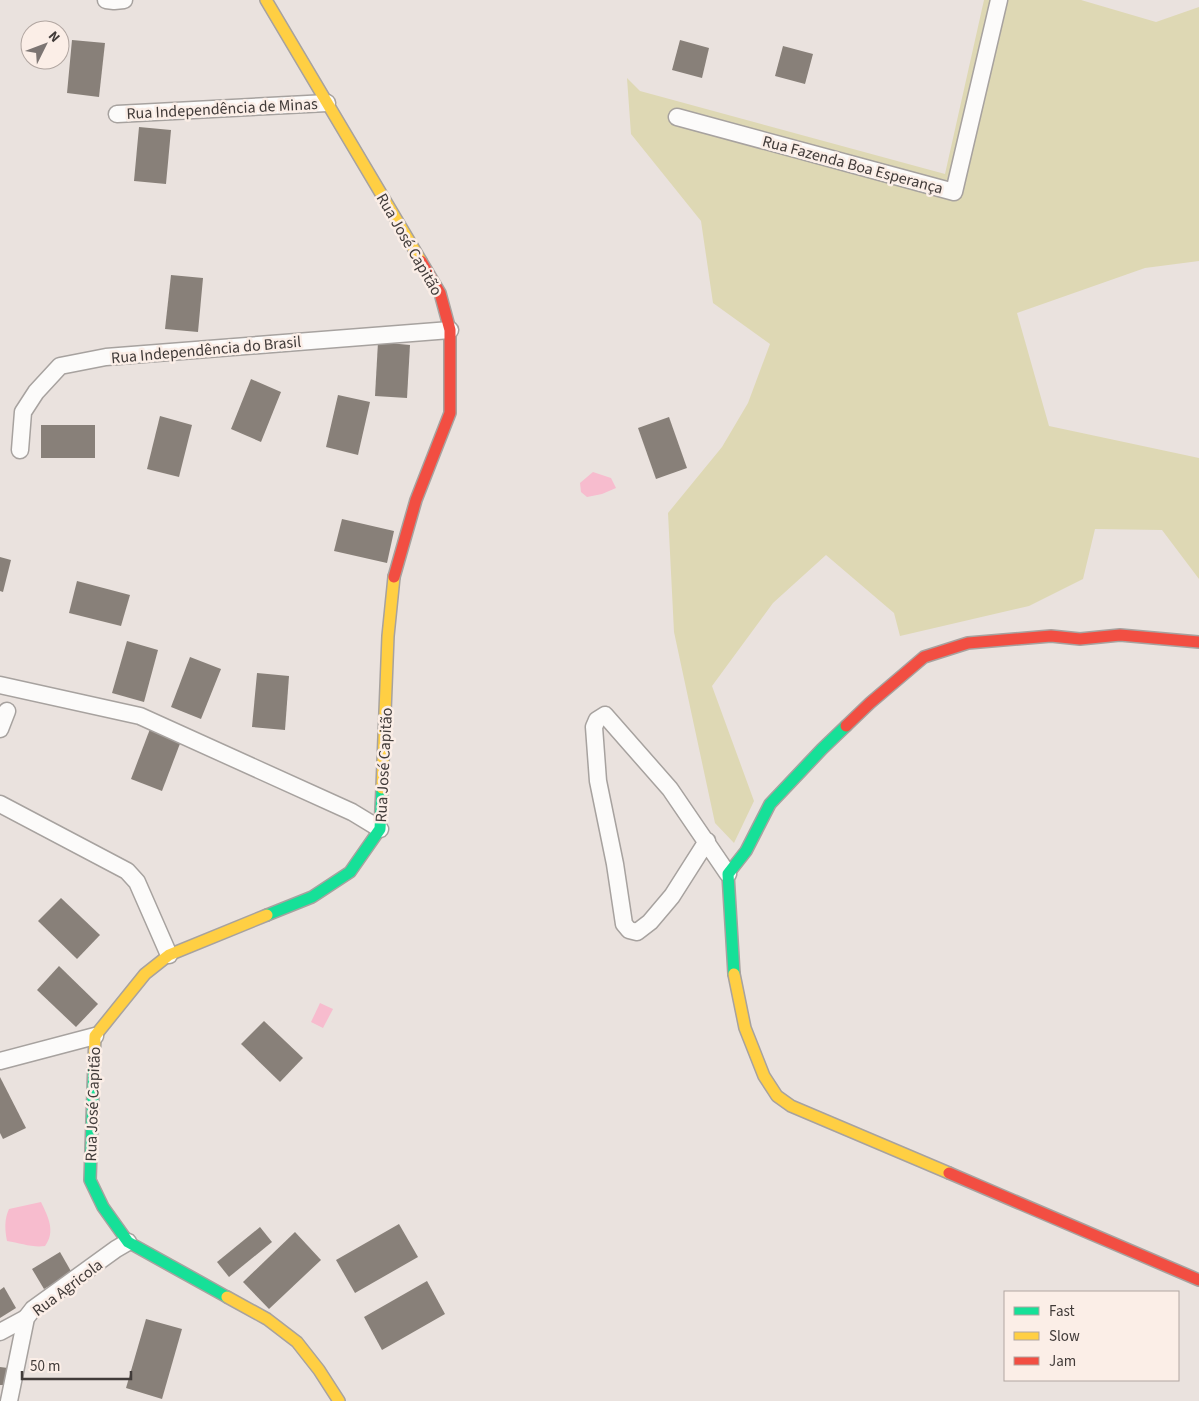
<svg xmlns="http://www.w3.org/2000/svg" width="1199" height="1401" font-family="'Source Sans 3',sans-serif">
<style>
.green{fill:#ded8b4}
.water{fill:#f7bcce}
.building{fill:#888079}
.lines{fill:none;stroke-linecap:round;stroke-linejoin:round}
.street-casing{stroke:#a7a29f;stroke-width:19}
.fast-casing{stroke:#a7a29f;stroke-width:14}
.slow-casing{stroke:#a7a29f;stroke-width:14}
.jam-casing{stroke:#a7a29f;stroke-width:14}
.street{stroke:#fcfbfa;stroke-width:16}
.fast{stroke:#16e098;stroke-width:11}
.slow{stroke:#ffcf43;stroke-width:11}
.jam{stroke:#f24e42;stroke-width:11}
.labels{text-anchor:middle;stroke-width:5;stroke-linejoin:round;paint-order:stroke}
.street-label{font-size:16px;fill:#413b39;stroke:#fbeee7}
</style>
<rect width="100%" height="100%" fill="#eae2de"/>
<!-- green -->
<polygon class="green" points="984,0 1081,0 1156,22 1199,7 1199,261 1145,268 1017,313 1049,426 1199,458 1199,579 1162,530 1095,529 1083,579 1029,606 900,636 894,613 826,555 773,603 712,686 754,801 734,843 715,823 674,632 668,513 722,447 748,403 770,344 713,303 701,221 631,134 627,78 640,91 945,174"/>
<!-- water -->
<g class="water">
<polygon points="593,472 611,478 616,488 602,494 587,497 581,492 580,483"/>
<polygon points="320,1003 333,1009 323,1028 311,1022"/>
<path d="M41,1202c7,15 15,29 4,44 -12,2 -25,-3 -38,-5 -2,-11 -3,-21 2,-32z"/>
</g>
<!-- building -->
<g class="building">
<polygon points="72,40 105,43 99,97 67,93"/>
<polygon points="680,40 709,48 702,78 672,70"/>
<polygon points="783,46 813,54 805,84 775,76"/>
<polygon points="139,127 171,130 166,184 134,181"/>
<polygon points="171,275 203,278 198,332 165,329"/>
<polygon points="378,342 410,345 407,398 375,396"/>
<polygon points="251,379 281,392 261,442 231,429"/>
<polygon points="338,395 370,402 358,455 326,447"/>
<polygon points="160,416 192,425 179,477 147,469"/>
<polygon points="669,417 687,468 656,479 638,428"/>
<rect x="41" y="425" width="54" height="33"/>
<polygon points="342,519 394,531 387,563 334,551"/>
<polygon points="0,557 11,560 3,592 0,591"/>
<polygon points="77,581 130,595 121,626 69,613"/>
<polygon points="127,641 158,650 144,702 112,693"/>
<polygon points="190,657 221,669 201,719 171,707"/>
<polygon points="257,673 289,676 285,730 252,727"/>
<polygon points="150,729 181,741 162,791 131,779"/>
<polygon points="61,898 100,935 77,959 38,921"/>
<polygon points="59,966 98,1004 76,1027 37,990"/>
<polygon points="264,1021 303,1058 280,1082 241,1044"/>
<polygon points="0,1077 26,1128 3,1139 0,1133"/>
<polygon points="399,1224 418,1257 355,1293 336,1260"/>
<polygon points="260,1227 272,1242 229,1277 217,1262"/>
<polygon points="295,1232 321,1260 269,1309 243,1282"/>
<polygon points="60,1252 72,1273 44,1289 32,1269"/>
<polygon points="427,1281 445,1314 382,1350 364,1317"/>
<polygon points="4,1287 16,1308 0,1318 0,1290"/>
<polygon points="146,1319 182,1329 162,1399 126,1388"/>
<polygon points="0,1367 8,1368 7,1385 0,1385"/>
</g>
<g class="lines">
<!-- street casing -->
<g class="street-casing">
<g id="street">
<polyline points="106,0 114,1 124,0"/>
<polyline points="117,114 327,103"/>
<polyline points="677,117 954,192 999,0"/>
<polyline points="20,450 23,412 36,392 60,366 106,357 450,330"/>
<polyline points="0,685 140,716 352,812 380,829"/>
<polyline points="0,729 7,711"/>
<polyline points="0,804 127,871 137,882 169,955"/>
<polyline points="707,841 672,896 650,922 637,932 629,930 624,924 615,864 598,781 594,727 597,720 605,715 670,789 728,874"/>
<polyline points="0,1061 95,1036"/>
<polyline points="0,1332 26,1318"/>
<polyline points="9,1401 26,1318 33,1309 116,1249 128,1242"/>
</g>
</g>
<!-- fast casing -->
<g class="fast-casing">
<g id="fast">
<polyline points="267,915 312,897 350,872 380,829 382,788"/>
<polyline points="734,974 728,874 746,851 770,804 822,749 846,726"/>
<polyline points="94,1062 90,1180 103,1207 128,1242 227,1297"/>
</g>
</g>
<!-- slow casing -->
<g class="slow-casing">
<g id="slow">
<polyline points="266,0 421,261"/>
<polyline points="382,788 388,636 394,577"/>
<polyline points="734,974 745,1028 764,1076 777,1096 791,1106 949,1173"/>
<polyline points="94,1062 95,1036 145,974 169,955 267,915"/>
<polyline points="227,1297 267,1319 297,1342 319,1370 339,1401"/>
</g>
</g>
<!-- jam casing -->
<g class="jam-casing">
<g id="jam">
<polyline points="394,577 416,500 450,413 450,330 440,293 421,261"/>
<polyline points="846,726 870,703 924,657 968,643 1051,636 1080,639 1120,635 1199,642"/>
<polyline points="949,1173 1199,1280"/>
</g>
</g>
<!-- street -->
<use href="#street" class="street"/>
<!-- fast -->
<use href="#fast" class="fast"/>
<!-- slow -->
<use href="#slow" class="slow"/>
<!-- jam -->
<use href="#jam" class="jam"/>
</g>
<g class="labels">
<!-- street labels -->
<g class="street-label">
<text transform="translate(222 108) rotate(-3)" y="6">Rua Independência de Minas</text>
<text transform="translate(853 164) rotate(15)" y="6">Rua Fazenda Boa Esperança</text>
<text transform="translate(410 244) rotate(60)" y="6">Rua José Capitão</text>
<text transform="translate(206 349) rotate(-5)" y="6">Rua Independência do Brasil</text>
<text transform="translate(383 765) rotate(-87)" y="6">Rua José Capitão</text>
<text transform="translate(92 1104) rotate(-88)" y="6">Rua José Capitão</text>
<text transform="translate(67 1287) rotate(-37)" y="6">Rua Agricola</text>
</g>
</g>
<!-- legend -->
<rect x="1004" y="1291" width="175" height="90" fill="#fbeee7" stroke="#b1a6a1"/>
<rect x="1014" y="1307" width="25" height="8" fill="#16e098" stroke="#b1a6a1"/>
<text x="1049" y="1316" font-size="15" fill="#413b39">Fast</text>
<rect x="1014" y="1332" width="25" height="8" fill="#ffcf43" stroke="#b1a6a1"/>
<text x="1049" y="1341" font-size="15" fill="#413b39">Slow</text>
<rect x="1014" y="1357" width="25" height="8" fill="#f24e42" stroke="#b1a6a1"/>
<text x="1049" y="1366" font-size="15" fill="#413b39">Jam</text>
<!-- north arrow -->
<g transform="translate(45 45) rotate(48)"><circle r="24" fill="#fbeee7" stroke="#b1a6a1"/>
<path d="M0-4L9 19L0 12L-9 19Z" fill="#7c7573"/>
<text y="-8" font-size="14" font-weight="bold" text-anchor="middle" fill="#413b39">N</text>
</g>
<!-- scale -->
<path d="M22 1371v8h109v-8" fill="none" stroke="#413b39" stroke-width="2.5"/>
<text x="30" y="1371" font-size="15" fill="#413b39" stroke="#fbeee7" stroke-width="4" paint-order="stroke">50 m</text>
</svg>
